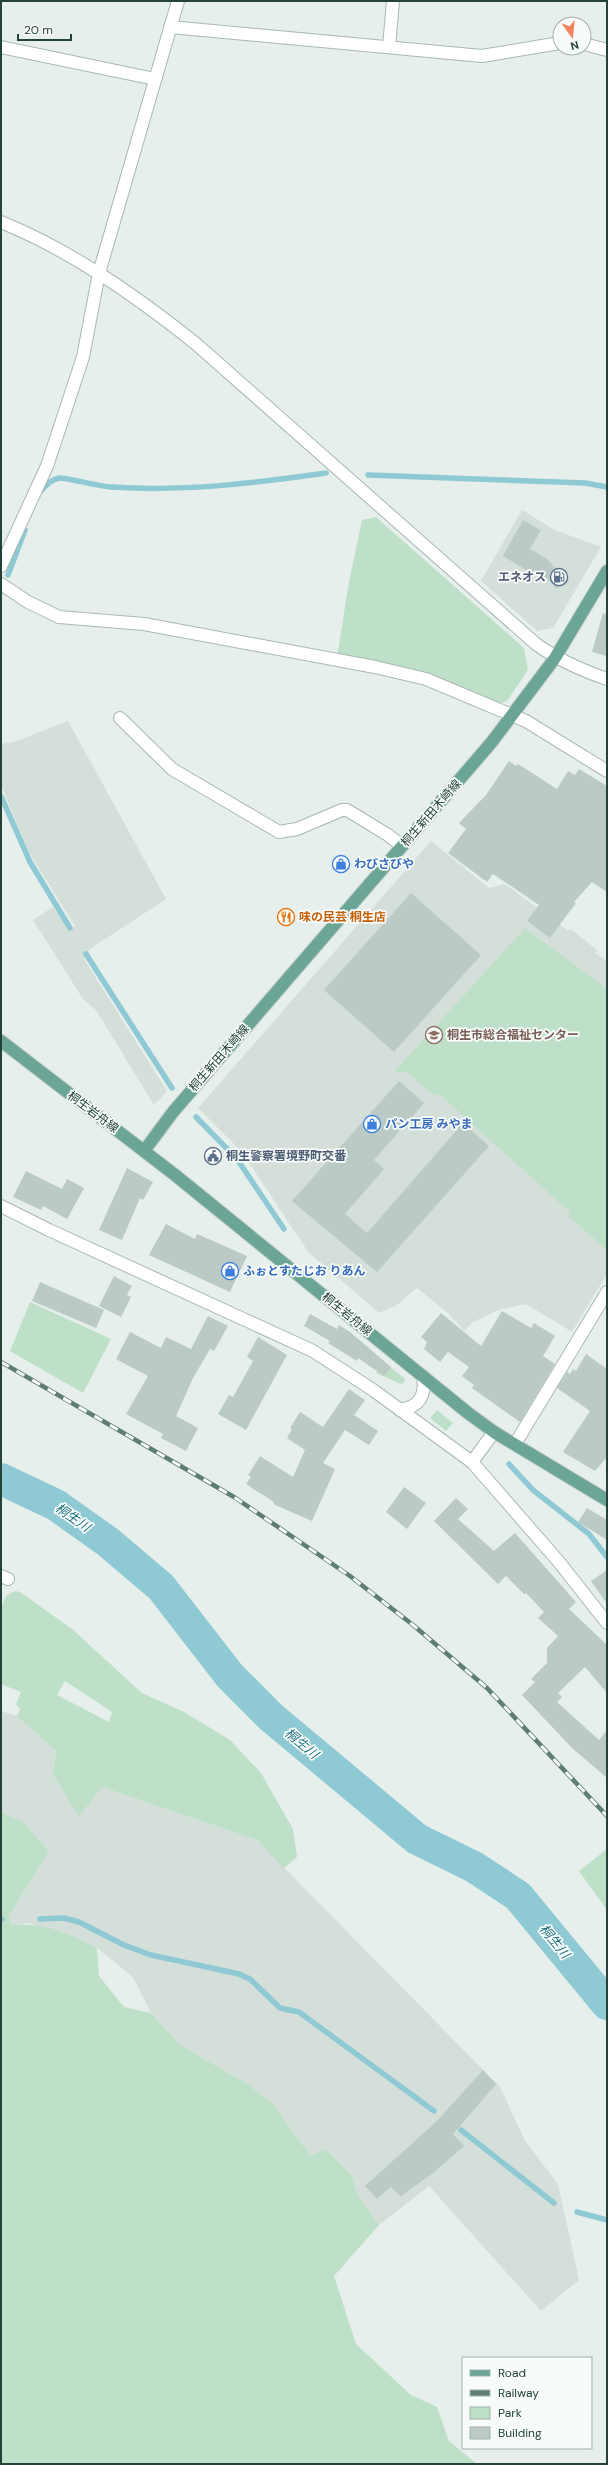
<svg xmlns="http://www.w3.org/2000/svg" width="608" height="2465" font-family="'DM Sans','Noto Sans JP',sans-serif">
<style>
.built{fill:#d4dfda}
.green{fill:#bfe0c8;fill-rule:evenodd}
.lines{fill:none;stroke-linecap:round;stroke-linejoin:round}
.stream{stroke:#8ec9d4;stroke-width:5.5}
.river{stroke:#8ec9d4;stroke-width:32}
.building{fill:#bbcac4}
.minor-casing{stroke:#a8b8b2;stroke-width:14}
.major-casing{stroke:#c2cac8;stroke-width:14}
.minor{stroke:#fff;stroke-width:12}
.major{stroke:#6aa596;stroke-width:12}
.rail-casing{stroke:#5f7d75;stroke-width:4.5}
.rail{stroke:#f7fbf9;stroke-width:3;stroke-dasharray:9;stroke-linecap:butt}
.labels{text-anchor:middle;stroke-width:3.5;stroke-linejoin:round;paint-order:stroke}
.service-label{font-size:12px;font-weight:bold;fill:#4e5e75;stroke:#f7fbf9;text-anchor:end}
.street-label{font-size:12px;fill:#24423a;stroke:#f7fbf9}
.shop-label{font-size:12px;font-weight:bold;fill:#366cbe;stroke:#f7fbf9;text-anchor:start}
.food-label{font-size:12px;font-weight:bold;fill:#c56008;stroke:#f7fbf9;text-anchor:start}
.education-label{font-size:12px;font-weight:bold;fill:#785e54;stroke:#f7fbf9;text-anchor:start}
.water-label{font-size:13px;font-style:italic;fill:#1c6f80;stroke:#f7fbf9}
</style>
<rect width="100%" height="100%" fill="#e6efeb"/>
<!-- built -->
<g class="built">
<polygon points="522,510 555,530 601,547 553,628 537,631 481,581"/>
<polygon points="68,721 166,899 90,949 84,959 167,1091 154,1105 96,1010 83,999 33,920 53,907 70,932 75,926 27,849 1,785 1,744 14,742"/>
<polygon points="431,841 489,888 505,884 568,931 571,929 597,950 595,953 607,961 607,1274 572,1332 526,1304 499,1310 473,1322 464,1331 449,1314 417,1288 397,1305 379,1313 309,1253 241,1151 198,1108"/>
<polygon points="1,1711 17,1716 56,1751 53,1775 79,1815 102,1787 257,1840 500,2087 525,2141 558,2184 579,2280 541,2311 429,2186 379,2225 359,2197 351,2175 328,2150 310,2155 273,2104 246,2083 180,2045 151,2013 133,1977 97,1948 29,1923 12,1925 9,1916 49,1851 23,1822 1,1812"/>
</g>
<!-- green -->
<g class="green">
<polygon points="376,517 524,648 528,670 507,701 500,703 467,690 337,658 348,587 362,520"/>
<polygon points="525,928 607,989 607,1250 568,1216 570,1212 438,1093 434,1096 407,1072 394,1072"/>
<polygon points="30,1302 111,1339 83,1393 10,1351"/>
<polygon points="383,1361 405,1379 404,1383 401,1384 376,1373"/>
<polygon points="437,1410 453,1423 446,1431 430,1418"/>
<path d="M15,1591l5,1 52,37 70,64 42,19 46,28 31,33 32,56 4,28 -13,11 -27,-28 -152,-52 -3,-1 -23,29 -26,-41 3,-24 -39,-35 3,-7 -4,-5 5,-12 -20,-8v-76l5,-12zM65,1681l47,31 -3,10 -52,-27z"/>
<path d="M1,1812l22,10 26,29 -40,65 3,9c33,-3 57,9 85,23l2,28 25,31 27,6 29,32 66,38 27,21 37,51 17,-5 24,25 8,22 20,28 -45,51 22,68 55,51 26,12 12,34 28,23h-476z"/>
<polygon points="607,1849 607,1910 579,1871"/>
</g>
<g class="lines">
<!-- stream -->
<g class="stream">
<polyline points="368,475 585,483 607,487"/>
<path d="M42,490c5,-6 9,-10 17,-12 5,-1 43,9 53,9 73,5 143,-4 214,-14"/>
<polyline points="8,575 25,530"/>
<polyline points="1,796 30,862 70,928"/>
<polyline points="86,954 172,1088"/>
<polyline points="196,1117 237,1159 284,1229"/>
<polyline points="509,1464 533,1490 589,1534 607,1557"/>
<polyline points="1,1919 2,1919"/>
<polyline points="40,1919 63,1918 79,1922 124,1945 151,1955 239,1974 250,1979 280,2008 299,2012 434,2111"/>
<polyline points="461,2130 554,2203"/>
<polyline points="577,2212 607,2220"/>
</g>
<!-- river -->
<polyline class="river" points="1,1479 56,1505 108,1542 161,1587 230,1676 271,1717 417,1839 474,1867 518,1896 607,2004"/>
</g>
<!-- building -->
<g class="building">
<polygon points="523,520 541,530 530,549 547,559 554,567 566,570 569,580 566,585 556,588 546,577 538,577 503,556"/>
<polygon points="603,613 607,614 607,656 592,652"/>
<polygon points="509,761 516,766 518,764 557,789 568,771 575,775 579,769 607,786 607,892 592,882 574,902 576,903 550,938 527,921 539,905 493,874 487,882 448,853 466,829 459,823 486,795"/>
<polygon points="411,893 481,955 394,1052 324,990"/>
<polygon points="399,1081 424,1103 374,1160 384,1169 345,1214 367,1233 463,1123 489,1146 377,1272 292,1201"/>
<polygon points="127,1168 153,1182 143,1200 140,1198 122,1240 99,1230"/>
<polygon points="26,1171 62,1189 67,1179 84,1188 67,1219 43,1206 41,1210 13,1197"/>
<polygon points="166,1224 195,1239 197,1234 247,1256 230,1292 149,1255"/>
<polygon points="114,1276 132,1286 127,1295 131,1297 121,1317 99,1306"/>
<polygon points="40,1282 104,1310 96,1328 32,1301"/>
<polygon points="502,1311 531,1328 534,1323 555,1336 543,1356 555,1364 520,1422 472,1388 474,1385 462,1376 469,1367 448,1352 440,1362 424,1349 427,1342 421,1337 441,1313 481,1346"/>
<polygon points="310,1314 337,1329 339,1325 350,1332 391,1367 384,1376 358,1358 357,1361 328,1343 330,1341 304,1326"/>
<polygon points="208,1316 228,1326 214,1351 210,1349 193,1378 176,1416 198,1428 186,1451 161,1438 163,1434 126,1414 148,1376 116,1359 130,1332 161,1348 166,1337 191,1349"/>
<polygon points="258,1337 287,1355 246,1430 218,1414 229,1395 233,1397 253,1361 247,1357"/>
<polygon points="586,1354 607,1369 607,1457 595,1471 563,1452 590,1411 557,1388 567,1372 570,1374 573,1369 576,1371"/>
<polygon points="349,1389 365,1400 354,1415 378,1431 369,1445 345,1430 323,1463 335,1469 312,1521 273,1504 274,1502 246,1484 251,1477 248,1475 260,1456 293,1477 305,1450 287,1438 292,1429 290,1428 300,1412 323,1427"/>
<polygon points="404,1487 426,1503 407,1529 386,1512"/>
<polygon points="456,1498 468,1509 458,1519 494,1551 515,1533 576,1602 569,1609 607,1645 607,1693 585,1667 558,1693 562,1697 557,1702 599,1740 607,1730 607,1778 572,1748 522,1695 535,1682 531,1679 547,1663 547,1648 558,1636 538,1618 544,1612 526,1593 524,1594 506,1576 498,1584 434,1521"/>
<polygon points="587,1508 607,1520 607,1540 578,1522"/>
<polygon points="607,1570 607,1604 591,1581"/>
<polygon points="483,2070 496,2084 453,2134 464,2146 433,2173 401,2196 391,2187 377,2199 365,2186 437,2121"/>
</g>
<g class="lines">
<!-- minor casing -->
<g class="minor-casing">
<g id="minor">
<polyline points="170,27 482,56 560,43"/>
<polyline points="584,44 607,50"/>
<polyline points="1,47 155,79"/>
<polyline points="389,47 393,1"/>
<path d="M1,222c71,29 135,74 194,121l341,301c22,16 45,26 71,35"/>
<polyline points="1,566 47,466 83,357 99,273 178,1"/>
<polyline points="1,584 28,602 59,617 144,624 375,667 426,679 526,721 607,771"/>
<polyline points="120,718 172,769 279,832 297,829 342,810 347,810 388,835 402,846"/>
<polyline points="1,1206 49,1230 313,1351 373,1390 472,1462 559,1562 607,1623"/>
<path d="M400,1410c20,-3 26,-15 23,-34"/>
<polyline points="515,1444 607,1292"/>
<polyline points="472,1462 494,1432"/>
<polyline points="1,1576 8,1579"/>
</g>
</g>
<!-- major casing -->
<g class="major-casing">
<g id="major">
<polyline points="1,1041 175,1175 468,1413 494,1432 607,1500"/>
<polyline points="144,1151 173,1112 491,743 555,658 607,571"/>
</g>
</g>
<!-- minor -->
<use href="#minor" class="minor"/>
<!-- major -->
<use href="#major" class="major"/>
<!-- rail casing -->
<g class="rail-casing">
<polyline id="rail" points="1,1362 234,1497 350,1576 413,1625 487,1688 607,1816"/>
</g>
<!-- rail -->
<use href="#rail" class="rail"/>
</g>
<!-- icons -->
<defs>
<g id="fuel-ring" transform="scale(0.9)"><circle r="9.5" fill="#f7fbf9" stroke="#5c6f8a" stroke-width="1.5"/><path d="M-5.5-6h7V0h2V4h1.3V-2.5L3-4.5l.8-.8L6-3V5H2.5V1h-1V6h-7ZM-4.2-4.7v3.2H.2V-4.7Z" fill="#5c6f8a"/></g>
<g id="shop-ring" transform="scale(0.9)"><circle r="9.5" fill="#f7fbf9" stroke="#3f7fe0" stroke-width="1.5"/><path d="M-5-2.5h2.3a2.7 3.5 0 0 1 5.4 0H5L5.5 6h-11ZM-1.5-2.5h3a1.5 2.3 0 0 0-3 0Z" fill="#3f7fe0"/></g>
<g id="restaurant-ring" transform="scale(0.9)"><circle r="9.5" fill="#f7fbf9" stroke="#e8710a" stroke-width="1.5"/><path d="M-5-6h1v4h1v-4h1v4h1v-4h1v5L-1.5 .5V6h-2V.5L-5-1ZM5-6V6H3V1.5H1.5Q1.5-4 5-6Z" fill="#e8710a"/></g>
<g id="school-ring" transform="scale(0.9)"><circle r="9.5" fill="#f7fbf9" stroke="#8d6e63" stroke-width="1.5"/><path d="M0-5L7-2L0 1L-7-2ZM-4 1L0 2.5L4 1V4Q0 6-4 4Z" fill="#8d6e63"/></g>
<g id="civic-ring" transform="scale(0.9)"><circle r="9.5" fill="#f7fbf9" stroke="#5c6f8a" stroke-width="1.5"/><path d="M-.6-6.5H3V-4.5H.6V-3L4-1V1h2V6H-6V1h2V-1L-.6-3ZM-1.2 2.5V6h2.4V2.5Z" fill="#5c6f8a"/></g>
</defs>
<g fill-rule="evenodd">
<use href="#fuel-ring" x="559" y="577"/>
<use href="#shop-ring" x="341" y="864"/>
<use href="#restaurant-ring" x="286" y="917"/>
<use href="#school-ring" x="434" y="1035"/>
<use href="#shop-ring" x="372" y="1124"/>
<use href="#civic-ring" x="213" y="1156"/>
<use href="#shop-ring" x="230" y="1271"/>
</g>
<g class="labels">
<!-- service labels -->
<g class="service-label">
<text x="546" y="581">エネオス</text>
<text x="226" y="1160" text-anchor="start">桐生警察署境野町交番</text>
</g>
<!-- street labels -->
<g class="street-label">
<text transform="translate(431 813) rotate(-49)" y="4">桐生新田木崎線</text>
<text transform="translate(219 1058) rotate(-49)" y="4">桐生新田木崎線</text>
<text transform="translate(93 1112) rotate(37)" y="4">桐生岩舟線</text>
<text transform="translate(347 1314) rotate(39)" y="4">桐生岩舟線</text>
</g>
<!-- shop labels -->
<g class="shop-label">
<text x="354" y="868">わびさびや</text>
<text x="385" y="1128">パン工房 みやま</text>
<text x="243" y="1275">ふぉとすたじお りあん</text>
</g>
<!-- food labels -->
<g class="food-label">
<text x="299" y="921">味の民芸 桐生店</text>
</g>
<!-- education labels -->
<g class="education-label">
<text x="447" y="1039">桐生市総合福祉センター</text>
</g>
<!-- water labels -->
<g class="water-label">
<text transform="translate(73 1517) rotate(35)" y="5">桐生川</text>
<text transform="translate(302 1743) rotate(40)" y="5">桐生川</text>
<text transform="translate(555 1941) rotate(51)" y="5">桐生川</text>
</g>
</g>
<!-- border -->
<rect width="608" height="2465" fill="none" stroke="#24423a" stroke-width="4"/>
<!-- legend -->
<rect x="462" y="2357" width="130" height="92" fill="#f7fbf9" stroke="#a3b1ad"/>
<rect x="470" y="2370" width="20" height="6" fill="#6aa596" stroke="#a3b1ad"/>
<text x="498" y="2377" font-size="12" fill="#24423a">Road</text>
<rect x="470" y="2390" width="20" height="6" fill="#5f7d75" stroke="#a3b1ad"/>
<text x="498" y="2397" font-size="12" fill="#24423a">Railway</text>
<rect x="470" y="2407" width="20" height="12" fill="#bfe0c8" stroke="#a3b1ad"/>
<text x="498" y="2417" font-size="12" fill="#24423a">Park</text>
<rect x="470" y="2427" width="20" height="12" fill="#bbcac4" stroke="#a3b1ad"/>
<text x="498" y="2437" font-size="12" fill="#24423a">Building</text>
<!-- north arrow -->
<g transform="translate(572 36) rotate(165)"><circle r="19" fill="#f7fbf9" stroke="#a3b1ad"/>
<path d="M0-3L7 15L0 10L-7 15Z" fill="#f4845f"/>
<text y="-6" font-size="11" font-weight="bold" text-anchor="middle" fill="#24423a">N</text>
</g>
<!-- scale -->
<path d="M18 34v6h53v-6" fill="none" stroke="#24423a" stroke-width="2"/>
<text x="24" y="34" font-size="12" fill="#24423a" stroke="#f7fbf9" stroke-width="3" paint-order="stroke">20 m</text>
</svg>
